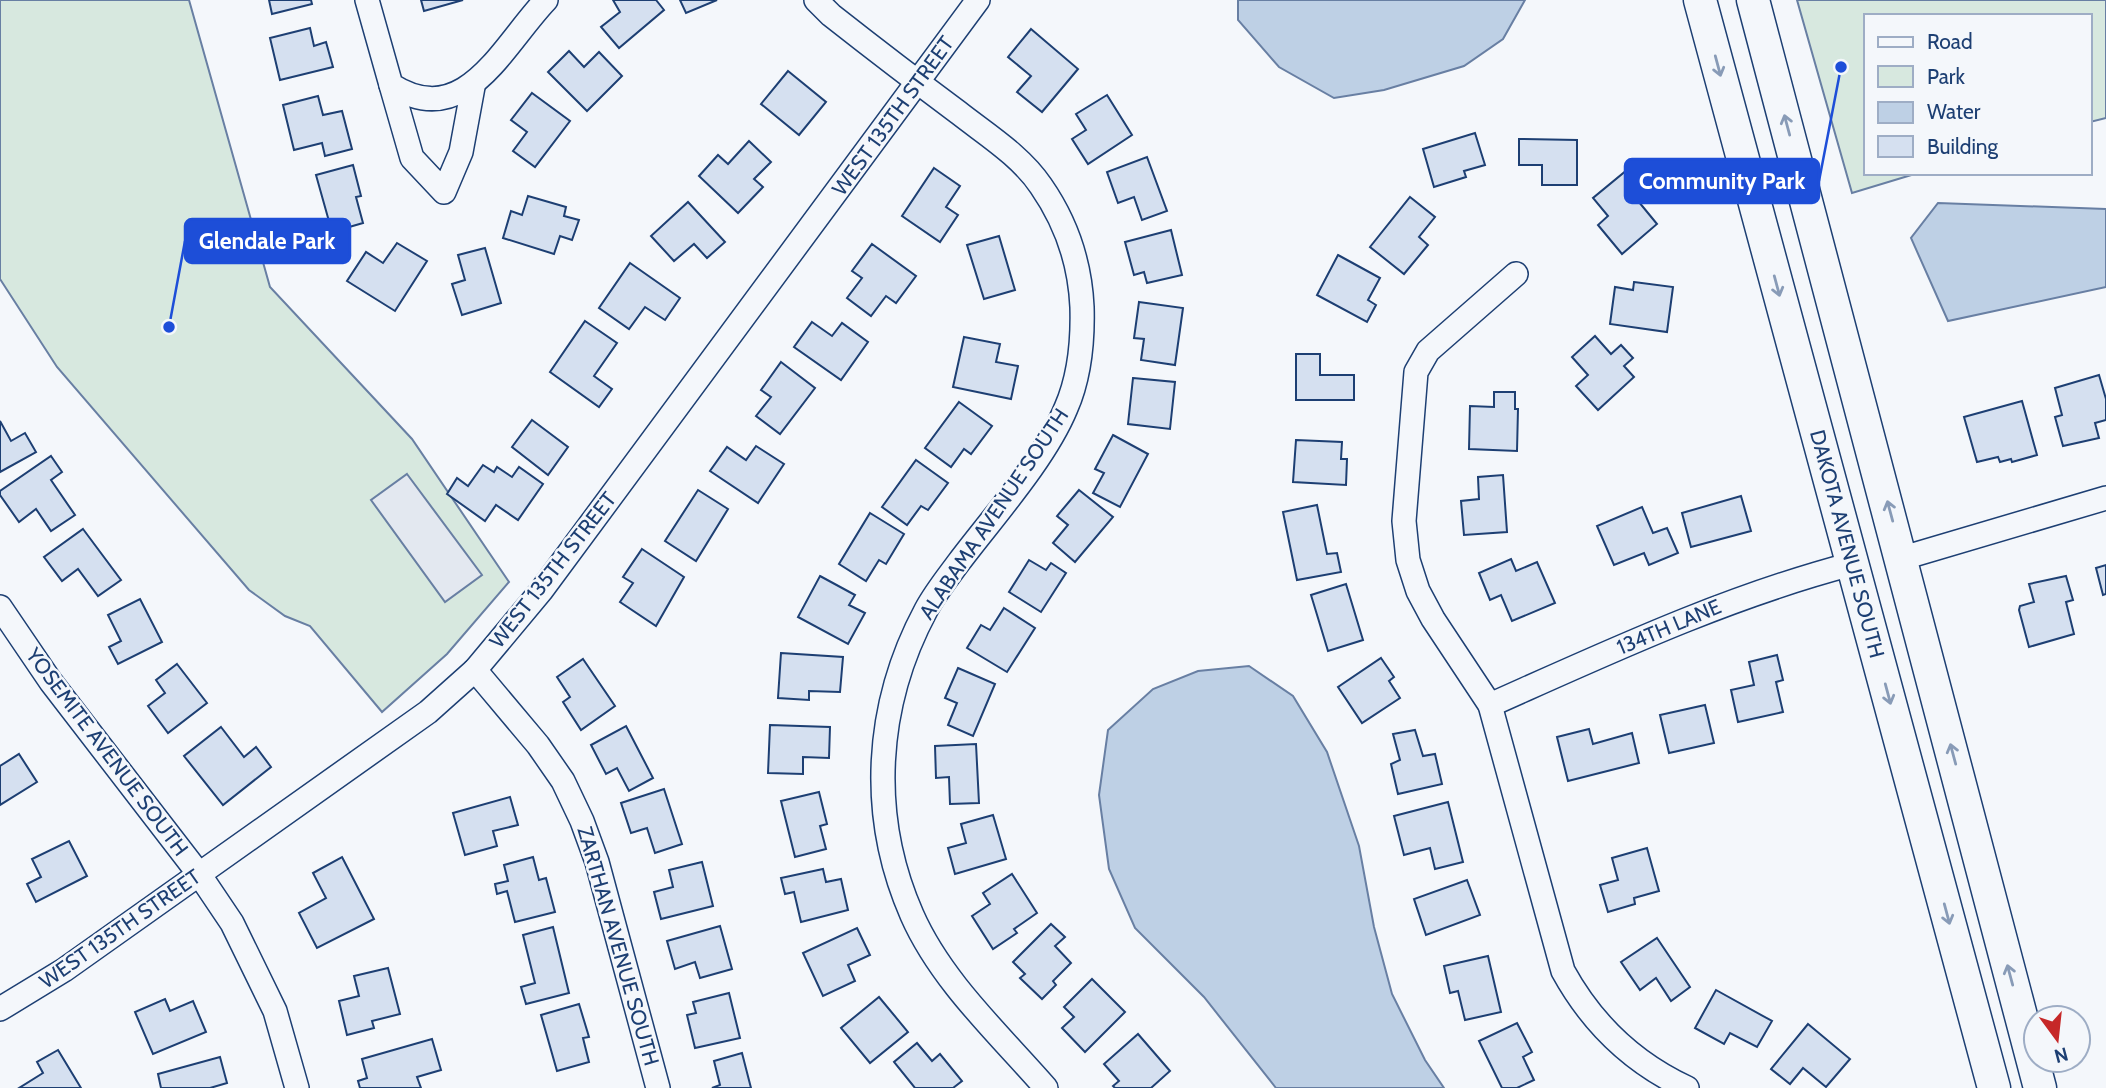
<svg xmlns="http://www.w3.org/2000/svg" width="2106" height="1088" font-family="Cabin,sans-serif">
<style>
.green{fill:#d7e8df;stroke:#687fa3;stroke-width:2}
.parking{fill:#e3e8f0;stroke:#687fa3;stroke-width:2}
.water{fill:#bed0e5;stroke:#687fa3;stroke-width:2}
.building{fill:#d5e0f0;stroke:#1d3f73;stroke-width:2}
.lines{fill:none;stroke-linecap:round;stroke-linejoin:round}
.street-casing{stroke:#1d3f73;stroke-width:26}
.secondary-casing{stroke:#1d3f73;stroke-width:35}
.street{stroke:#f4f7fb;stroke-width:23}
.secondary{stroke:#f4f7fb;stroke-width:32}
.oneway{stroke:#889bb7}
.labels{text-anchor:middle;stroke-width:5;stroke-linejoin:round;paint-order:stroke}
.street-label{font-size:21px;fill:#1d3f73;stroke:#f4f7fb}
.leader{fill:none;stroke:#1d4ed8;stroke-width:2.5}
.callout-dot{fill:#1d4ed8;stroke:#f4f7fb;stroke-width:2.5}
.callout{fill:#1d4ed8;stroke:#1d4ed8;stroke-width:2.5}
.callout-label{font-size:23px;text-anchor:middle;font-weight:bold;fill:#fff}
</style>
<rect width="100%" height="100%" fill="#f4f7fb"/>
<!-- green -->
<g class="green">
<polygon points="0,0 189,0 270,287 412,439 509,582 447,654 382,712 310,626 285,616 249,590 57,367 0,279"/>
<polygon points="1797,0 2106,0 2106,118 2090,122 2090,16 1866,16 1866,173 1918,173 1852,193"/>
</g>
<!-- parking -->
<polygon class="parking" points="407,474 482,575 445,602 371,500"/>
<!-- water -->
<g class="water">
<polygon points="1238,0 1525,0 1503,39 1464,66 1384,90 1334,98 1279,67 1238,20"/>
<polygon points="1938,203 2106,209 2106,287 1948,321 1911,238"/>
<polygon points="1249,666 1293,696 1327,752 1359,846 1374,927 1392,994 1425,1060 1444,1088 1276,1088 1204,997 1135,928 1109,869 1099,795 1108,730 1153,689 1198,671"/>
</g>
<!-- building -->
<g class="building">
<polygon points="269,0 311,0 312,4 272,14"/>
<polygon points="421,0 463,0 424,11"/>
<polygon points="613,0 656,0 664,10 619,48 601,27 620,12"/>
<polygon points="680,0 717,0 686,13"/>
<polygon points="310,28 314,46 326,42 333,67 280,80 270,38"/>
<polygon points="1031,29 1078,69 1042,112 1017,92 1031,76 1008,57"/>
<polygon points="569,51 584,67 599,52 622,76 587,111 548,72"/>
<polygon points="788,71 826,102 799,135 761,104"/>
<polygon points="532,93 570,121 535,167 513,151 527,132 511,120"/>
<polygon points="1107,95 1132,135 1088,164 1072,139 1086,130 1076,114"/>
<polygon points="318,96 323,115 342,111 352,149 325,156 322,143 294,150 283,105"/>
<polygon points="1475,133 1485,165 1464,171 1466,177 1434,187 1423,149"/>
<polygon points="1519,139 1577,140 1577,185 1542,185 1542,165 1519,165"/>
<polygon points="749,141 771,162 754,179 763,187 738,213 699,176 718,155 728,164"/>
<polygon points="1147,157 1167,211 1142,220 1134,197 1118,203 1107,172"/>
<polygon points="353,165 361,196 356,197 363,223 332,232 316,175"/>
<polygon points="934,168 960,186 946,207 958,215 940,242 902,216"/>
<polygon points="1627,170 1643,188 1634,196 1657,224 1622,254 1598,225 1608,216 1593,198"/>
<polygon points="528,196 566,207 564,216 579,220 572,240 560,236 554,254 503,238 511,211 522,215"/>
<polygon points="1410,197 1435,217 1419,237 1428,245 1404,274 1370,247"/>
<polygon points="688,202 725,242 707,258 694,244 674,261 651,236"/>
<polygon points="1171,230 1182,275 1147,283 1144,272 1134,275 1125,242"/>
<polygon points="999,236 1015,290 984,299 967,245"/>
<polygon points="397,243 427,261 395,311 347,281 366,252 383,263"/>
<polygon points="872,244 916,276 896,303 886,296 871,316 847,298 862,278 852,271"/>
<polygon points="485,248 501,303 462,315 452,284 465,280 458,255"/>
<polygon points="1338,255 1380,278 1368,300 1376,305 1367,322 1317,295"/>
<polygon points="630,263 680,298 665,320 645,307 629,329 599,308"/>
<polygon points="1634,282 1673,287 1667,332 1610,324 1615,287 1633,290"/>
<polygon points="1139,302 1183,308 1175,365 1141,360 1144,339 1134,338"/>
<polygon points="585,321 617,343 594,376 612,389 599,407 550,372"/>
<polygon points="812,322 832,336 842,323 868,342 841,380 794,347"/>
<polygon points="1595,336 1611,354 1621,345 1633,358 1624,366 1634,377 1598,410 1576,386 1588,375 1572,357"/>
<polygon points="964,337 1000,344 996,362 1018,366 1011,399 953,387"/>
<polygon points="1296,354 1320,354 1320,375 1354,375 1354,400 1296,400"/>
<polygon points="781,362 815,388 780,434 756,416 771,397 761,390"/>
<polygon points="2099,375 2106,399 2106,420 2095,423 2099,438 2063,446 2055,417 2062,415 2055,388"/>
<polygon points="1133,378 1175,382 1170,429 1128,424"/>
<polygon points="1494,392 1515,392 1515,409 1518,409 1517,451 1469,449 1470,406 1494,407"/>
<polygon points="2022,401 2037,455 2012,462 2011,459 2000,462 1998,457 1977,462 1964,417"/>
<polygon points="959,402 992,426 971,454 964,449 951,467 925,448"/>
<polygon points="532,420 568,447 548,475 512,447"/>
<polygon points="0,421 11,441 25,433 36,452 0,472"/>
<polygon points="1113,435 1148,454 1120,507 1093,493 1104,473 1095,469"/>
<polygon points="1296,440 1342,442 1341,459 1347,459 1346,485 1293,482"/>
<polygon points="756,446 784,464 758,503 710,471 727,447 746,460"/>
<polygon points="51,456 62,472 51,480 75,515 51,531 36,509 19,522 0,495 0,491"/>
<polygon points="916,460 948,483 928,510 921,506 907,525 882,507"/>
<polygon points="483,465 494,472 497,467 512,477 519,467 543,484 518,520 496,505 485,521 447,494 457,478 468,486"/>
<polygon points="1503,475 1507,532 1464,535 1461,501 1479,499 1478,477"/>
<polygon points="698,490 728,509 696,561 665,541"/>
<polygon points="1079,490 1113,517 1075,562 1053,543 1068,525 1057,516"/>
<polygon points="1741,496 1751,531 1691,547 1682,513"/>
<polygon points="1317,505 1327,554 1337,553 1341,572 1297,580 1283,512"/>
<polygon points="1642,507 1653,533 1667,528 1678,553 1649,565 1644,553 1614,565 1597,526"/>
<polygon points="870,513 904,534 886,564 879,560 866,581 839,564"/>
<polygon points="83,529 121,580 98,596 78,569 62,581 44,557"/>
<polygon points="642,549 684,577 656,626 620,602 633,583 623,577"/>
<polygon points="1511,559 1516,571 1537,562 1555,603 1512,621 1501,595 1490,600 1479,573"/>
<polygon points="1029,560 1046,570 1051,563 1066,573 1041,612 1009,592"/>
<polygon points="2106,565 2106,594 2103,595 2096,568"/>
<polygon points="820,576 855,595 849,605 865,613 848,644 798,617"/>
<polygon points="2066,576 2073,600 2066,602 2074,634 2029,647 2019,610 2020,606 2034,602 2029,584"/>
<polygon points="1346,584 1363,640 1328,651 1311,595"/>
<polygon points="140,599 162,642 118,664 109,647 121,641 108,615"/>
<polygon points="1004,608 1035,628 1007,672 967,648 981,625 990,630"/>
<polygon points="781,653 843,657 840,692 809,691 809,700 778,698"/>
<polygon points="1777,655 1783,680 1776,682 1783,712 1738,722 1731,690 1754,685 1749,662"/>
<polygon points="1381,658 1394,677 1389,681 1400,698 1362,723 1338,687"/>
<polygon points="583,659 615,706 581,730 563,702 570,697 557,677"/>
<polygon points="177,664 207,703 168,733 148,706 165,693 156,680"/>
<polygon points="958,668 995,684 973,736 948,725 957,703 945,698"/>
<polygon points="1705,705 1714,743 1669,753 1660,715"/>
<polygon points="770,725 830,727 829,758 803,757 803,774 768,773"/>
<polygon points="626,726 653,778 629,791 617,768 606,774 591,745"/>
<polygon points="221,727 244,757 256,747 271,767 223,805 184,756"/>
<polygon points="1589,729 1593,744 1632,733 1639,763 1568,781 1557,737"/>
<polygon points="1415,730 1423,756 1435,754 1442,784 1398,794 1391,764 1400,760 1393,734"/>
<polygon points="976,744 979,803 950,804 949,777 936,778 935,746"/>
<polygon points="19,754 37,782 0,805 0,766"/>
<polygon points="664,789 682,844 655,853 647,828 631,833 621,803"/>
<polygon points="819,792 827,824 820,826 826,849 795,857 781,801"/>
<polygon points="510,797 518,825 493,831 497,846 465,855 453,813"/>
<polygon points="1448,802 1463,862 1435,869 1430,848 1404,855 1394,816"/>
<polygon points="993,815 1006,859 955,874 948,848 966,843 961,824"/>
<polygon points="69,841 87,876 36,902 27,884 41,877 32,859"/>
<polygon points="1647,848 1659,891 1634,898 1635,904 1608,912 1600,885 1618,880 1612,858"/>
<polygon points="342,857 374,919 317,948 299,913 326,898 313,873"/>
<polygon points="533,857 539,880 546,878 555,912 515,922 507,891 497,894 495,884 508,881 504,865"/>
<polygon points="702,862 713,906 661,919 654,892 673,887 669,870"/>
<polygon points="823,869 826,882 841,879 848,910 801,922 794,892 785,894 781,878"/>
<polygon points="1012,874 1037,913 1014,929 1017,933 993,949 972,916 990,904 983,893"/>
<polygon points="1467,880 1480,915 1426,935 1414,899"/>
<polygon points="1051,924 1065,937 1055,946 1071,963 1053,981 1056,985 1042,999 1020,978 1025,974 1013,962"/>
<polygon points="720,926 732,969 700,978 695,962 675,969 667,941"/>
<polygon points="553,927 569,993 526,1004 521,987 535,983 523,935"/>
<polygon points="857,928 870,955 848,965 855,981 823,996 803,953"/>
<polygon points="1657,938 1690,987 1671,1001 1656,978 1640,990 1621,962"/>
<polygon points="1488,956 1501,1012 1465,1020 1458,991 1450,993 1444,966"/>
<polygon points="388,968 400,1014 372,1021 374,1028 347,1035 339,1001 359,996 354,976"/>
<polygon points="1092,979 1125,1012 1085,1052 1062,1028 1074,1017 1064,1007"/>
<polygon points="1716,990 1772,1021 1757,1047 1730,1033 1724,1044 1695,1028"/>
<polygon points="729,993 740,1038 695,1048 687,1015 696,1013 693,1002"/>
<polygon points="879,997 908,1032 870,1063 841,1028"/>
<polygon points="165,999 170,1011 193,1001 206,1032 153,1054 135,1012"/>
<polygon points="579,1004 589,1037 583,1038 589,1062 557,1071 541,1015"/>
<polygon points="1517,1023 1532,1052 1523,1057 1534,1080 1517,1088 1502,1088 1479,1041"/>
<polygon points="1808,1024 1850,1059 1826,1087 1803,1068 1790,1084 1771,1069"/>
<polygon points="1138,1034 1170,1071 1151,1088 1115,1088 1113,1086 1119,1081 1104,1064"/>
<polygon points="432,1039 441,1070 417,1077 421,1088 360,1088 358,1081 367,1078 362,1059"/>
<polygon points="917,1043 932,1061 940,1054 962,1081 953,1088 915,1088 894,1062"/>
<polygon points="58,1050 81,1088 19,1088 43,1073 37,1062"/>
<polygon points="742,1053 751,1088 712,1088 720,1085 714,1061"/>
<polygon points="220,1057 227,1083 210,1088 161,1088 158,1074"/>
</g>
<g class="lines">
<!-- street casing -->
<g class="street-casing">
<g id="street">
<path d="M367,0l24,85c74,47 111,-39 155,-85"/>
<path d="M816,0l15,15c42,33 85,66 128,98 28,22 62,43 82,73 25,36 39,77 41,121 1,34 -2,69 -16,101 -21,51 -73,109 -107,154 -11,15 -24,31 -33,48 -51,95 -58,205 -14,305 29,66 87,119 134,173"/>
<polyline points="391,85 412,158 444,192 461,152 473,87"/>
<path d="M1516,274l-88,77 -12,21 -12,149 4,39 10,31 15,28 57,86 73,266c28,51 70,92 124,117"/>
<polyline points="1903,558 2106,498"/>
<polyline points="0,607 51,682 199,874 232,923 275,1011 297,1088"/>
<polyline points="475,670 538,745 563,781 582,821 597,862 658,1088"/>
<path d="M1490,705c119,-53 236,-108 362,-141"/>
<polyline points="0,1009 64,970 428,712 475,670 541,591 978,0"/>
</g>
</g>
<!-- secondary casing -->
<g class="secondary-casing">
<g id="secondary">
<polyline points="1700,0 1994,1088"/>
<polyline points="1753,0 2040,1088"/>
</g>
</g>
<!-- street -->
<use href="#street" class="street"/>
<!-- secondary -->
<use href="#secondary" class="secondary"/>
</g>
<!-- one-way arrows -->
<defs><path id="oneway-shaft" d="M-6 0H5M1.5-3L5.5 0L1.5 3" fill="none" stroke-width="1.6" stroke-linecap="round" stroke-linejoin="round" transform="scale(1.75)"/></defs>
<g class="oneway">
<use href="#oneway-shaft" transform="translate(1718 66) rotate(75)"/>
<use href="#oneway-shaft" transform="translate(1787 125) rotate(-105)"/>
<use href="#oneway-shaft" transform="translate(1777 286) rotate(75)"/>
<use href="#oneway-shaft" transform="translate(1890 511) rotate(-105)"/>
<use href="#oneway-shaft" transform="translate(1888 694) rotate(75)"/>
<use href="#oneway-shaft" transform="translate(1953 754) rotate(-105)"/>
<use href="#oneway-shaft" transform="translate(1947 914) rotate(75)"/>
<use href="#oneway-shaft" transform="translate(2010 975) rotate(-105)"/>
</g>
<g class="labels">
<!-- street labels -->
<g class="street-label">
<text transform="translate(893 116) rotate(-54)" y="7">WEST 135TH STREET</text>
<text transform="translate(994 514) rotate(-56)" y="7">ALABAMA AVENUE SOUTH</text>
<text transform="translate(1847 544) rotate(75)" y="7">DAKOTA AVENUE SOUTH</text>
<text transform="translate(553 570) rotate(-52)" y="7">WEST 135TH STREET</text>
<text transform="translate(1669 627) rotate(-23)" y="7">134TH LANE</text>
<text transform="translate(107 752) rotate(53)" y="7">YOSEMITE AVENUE SOUTH</text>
<text transform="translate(120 929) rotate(-35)" y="7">WEST 135TH STREET</text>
<text transform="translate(618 946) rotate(74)" y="7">ZARTHAN AVENUE SOUTH</text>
</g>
</g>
<!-- callouts -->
<path class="leader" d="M1841 67L1819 181M169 327L185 241"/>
<g class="callout-dot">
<circle cx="1841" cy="67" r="7"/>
<circle cx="169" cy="327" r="7"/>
</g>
<g class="callout">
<rect x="1625" y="159" width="194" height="44" rx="7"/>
<rect x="185" y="219" width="165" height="44" rx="7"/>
</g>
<g class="callout-label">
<text x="1722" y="189">Community Park</text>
<text x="267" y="249">Glendale Park</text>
</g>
<!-- legend -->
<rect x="1864" y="14" width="228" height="161" fill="#f4f7fb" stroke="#9eadc5" stroke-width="2"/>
<rect x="1878" y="37" width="35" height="10" fill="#f4f7fb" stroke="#9eadc5" stroke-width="2"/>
<text x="1927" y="49" font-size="21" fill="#1d3f73">Road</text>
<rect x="1878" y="66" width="35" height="21" fill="#d7e8df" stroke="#9eadc5" stroke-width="2"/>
<text x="1927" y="84" font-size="21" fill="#1d3f73">Park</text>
<rect x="1878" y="102" width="35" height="21" fill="#bed0e5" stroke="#9eadc5" stroke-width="2"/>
<text x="1927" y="119" font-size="21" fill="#1d3f73">Water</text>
<rect x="1878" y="136" width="35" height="21" fill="#d5e0f0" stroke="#9eadc5" stroke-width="2"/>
<text x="1927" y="154" font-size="21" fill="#1d3f73">Building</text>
<!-- north arrow -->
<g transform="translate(2057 1039) rotate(165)"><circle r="33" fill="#f4f7fb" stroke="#9eadc5" stroke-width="2"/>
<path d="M0-5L12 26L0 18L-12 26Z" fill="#c62828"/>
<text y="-10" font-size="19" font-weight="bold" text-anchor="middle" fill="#1d3f73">N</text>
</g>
</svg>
